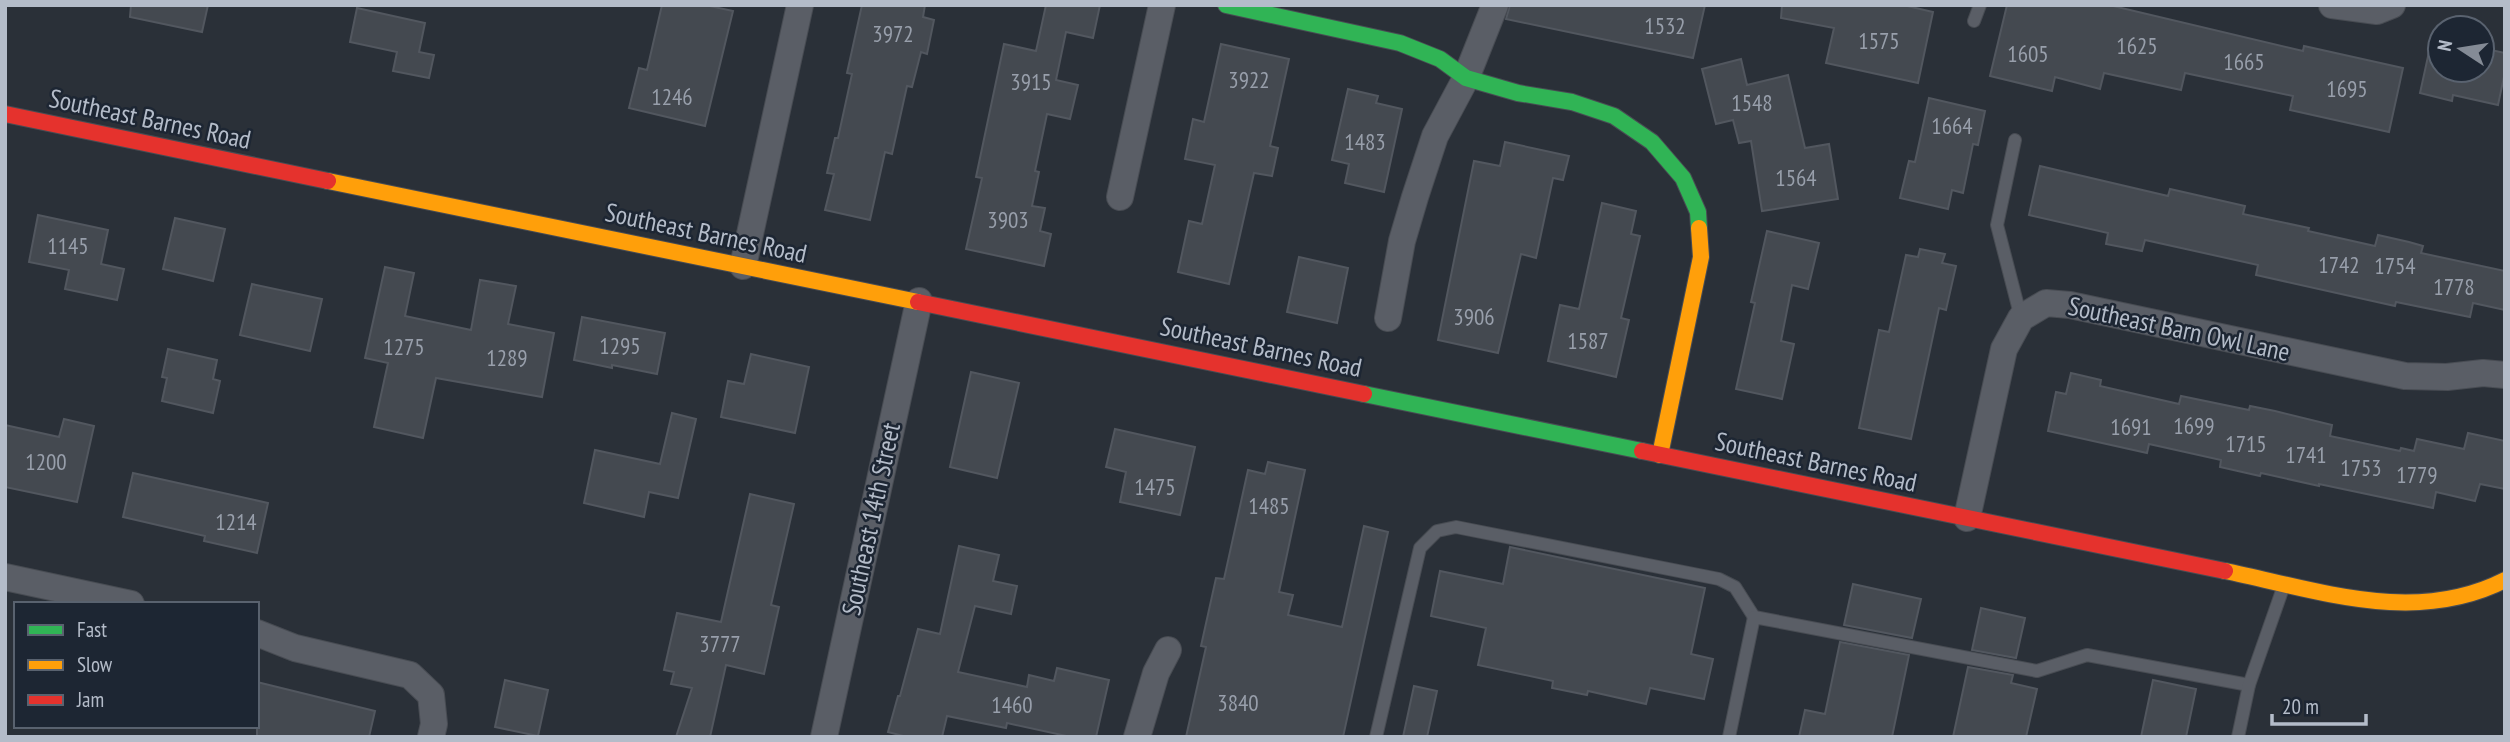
<svg xmlns="http://www.w3.org/2000/svg" width="2510" height="742" font-family="'PT Sans Narrow',sans-serif">
<style>
.building{fill:#444950;stroke:#52575f;stroke-width:2}
.lines{fill:none;stroke-linecap:round;stroke-linejoin:round}
.lane-casing{stroke:#484c53;stroke-width:14}
.street-casing{stroke:#484c53;stroke-width:28}
.fast-casing{stroke:#484c53;stroke-width:18}
.slow-casing{stroke:#484c53;stroke-width:18}
.jam-casing{stroke:#484c53;stroke-width:18}
.lane{stroke:#5a5e66;stroke-width:12}
.street{stroke:#5a5e66;stroke-width:26}
.fast{stroke:#30b455;stroke-width:16}
.slow{stroke:#ff9f0a;stroke-width:16}
.jam{stroke:#e5322d;stroke-width:16}
.labels{text-anchor:middle;stroke-width:5;stroke-linejoin:round;paint-order:stroke}
.number-label{font-size:23px;fill:#989fab}
.street-label{font-size:26px;fill:#b4bcc9;stroke:#1d2633}
</style>
<rect width="100%" height="100%" fill="#2a3038"/>
<!-- building -->
<g class="building">
<polygon points="131,5 208,5 202,32 130,17"/>
<polygon points="662,5 705,5 733,11 705,126 629,108 639,68 647,70"/>
<polygon points="862,5 925,5 923,17 934,20 927,54 921,52 912,87 907,86 892,154 885,152 870,220 825,210 834,174 827,173 835,138 838,138 852,74 847,73"/>
<polygon points="1046,5 1100,5 1093,38 1066,32 1056,80 1078,85 1070,119 1047,114 1035,171 1039,172 1032,206 1045,208 1040,231 1051,234 1044,266 966,249 982,178 976,177 1004,44 1036,51"/>
<polygon points="1510,5 1705,5 1693,58 1506,19"/>
<polygon points="1782,5 1903,5 1933,12 1918,83 1826,63 1834,28 1781,18"/>
<polygon points="2007,5 2109,5 2303,51 2304,46 2403,68 2389,132 2290,110 2293,96 2185,73 2181,90 2104,73 2100,89 2055,77 2052,91 1990,76"/>
<polygon points="357,8 425,23 419,52 434,55 429,78 393,71 397,52 350,42"/>
<polygon points="2432,38 2440,39 2440,70 2482,70 2482,48 2505,53 2505,72 2498,105 2453,95 2452,101 2420,93"/>
<polygon points="1221,44 1289,59 1270,146 1278,148 1272,176 1254,173 1229,284 1178,272 1189,221 1202,224 1215,165 1185,159 1193,119 1204,122"/>
<polygon points="1741,59 1747,85 1788,75 1805,148 1829,144 1838,199 1762,211 1751,141 1739,143 1733,120 1716,124 1702,69"/>
<polygon points="1348,89 1378,96 1376,103 1402,109 1384,192 1345,183 1349,164 1332,160"/>
<polygon points="1929,98 1985,111 1978,145 1973,144 1963,193 1952,190 1948,209 1900,198 1909,161 1915,162"/>
<polygon points="1505,142 1569,156 1563,180 1553,178 1536,258 1521,254 1498,353 1438,340 1474,161 1500,166"/>
<polygon points="2040,166 2168,196 2170,189 2245,206 2243,214 2309,228 2308,231 2375,246 2378,235 2409,242 2423,246 2421,253 2505,271 2505,310 2473,303 2470,317 2396,302 2395,306 2256,275 2258,265 2145,240 2142,251 2106,244 2108,233 2029,215"/>
<polygon points="1602,203 1636,211 1631,234 1640,236 1621,318 1629,320 1616,377 1548,361 1560,305 1579,309"/>
<polygon points="38,215 108,230 101,264 124,269 117,300 65,289 69,270 29,262"/>
<polygon points="175,218 225,229 213,281 163,269"/>
<polygon points="1767,231 1819,243 1808,289 1792,285 1781,341 1794,344 1782,399 1736,389 1755,303 1751,302"/>
<polygon points="1920,249 1945,254 1942,263 1956,266 1946,310 1939,308 1911,439 1859,428 1879,330 1889,332 1906,255 1918,257"/>
<polygon points="1299,257 1348,268 1337,323 1287,312"/>
<polygon points="385,267 414,273 405,316 471,330 480,280 516,286 508,324 554,333 542,397 436,378 423,438 374,427 388,363 365,358"/>
<polygon points="252,284 322,299 310,351 240,335"/>
<polygon points="582,317 665,333 657,374 612,365 612,368 574,360"/>
<polygon points="168,349 217,360 213,379 220,381 213,413 162,401 167,378 162,377"/>
<polygon points="751,354 809,367 795,433 721,417 728,381 744,384"/>
<polygon points="971,372 1019,383 997,478 950,467"/>
<polygon points="2071,373 2101,380 2100,386 2179,404 2181,396 2249,410 2250,406 2275,411 2332,425 2330,436 2400,451 2401,448 2414,451 2417,439 2464,449 2468,433 2505,441 2505,489 2480,484 2475,501 2436,492 2433,508 2319,484 2319,486 2261,473 2260,476 2220,467 2221,460 2149,444 2147,453 2048,431 2056,392 2066,394"/>
<polygon points="672,413 696,419 678,498 649,492 644,517 584,503 595,450 660,464"/>
<polygon points="64,419 94,426 77,502 5,487 5,425 59,437"/>
<polygon points="1115,429 1195,447 1180,515 1120,502 1126,472 1106,467"/>
<polygon points="1268,462 1305,470 1279,592 1293,595 1288,615 1342,627 1364,526 1388,532 1343,737 1186,737 1206,647 1201,646 1216,578 1224,579 1248,470 1265,474"/>
<polygon points="133,473 268,503 257,553 204,541 205,536 123,517"/>
<polygon points="750,494 794,504 771,605 779,607 764,674 726,665 710,737 676,737 692,688 671,684 674,672 664,670 677,613 721,622"/>
<polygon points="959,546 999,555 993,581 1017,586 1011,614 975,606 958,672 1027,687 1029,675 1054,681 1057,668 1109,680 1096,737 1071,737 1007,723 1006,728 947,716 942,737 907,737 888,732 898,696 900,696 918,629 940,634"/>
<polygon points="1510,547 1705,588 1691,654 1713,659 1704,699 1650,688 1646,704 1588,691 1587,695 1552,688 1553,681 1478,665 1486,628 1431,616 1440,571 1503,584"/>
<polygon points="1853,584 1921,599 1912,638 1844,625"/>
<polygon points="1981,608 2025,618 2016,658 1972,650"/>
<polygon points="1840,642 1909,655 1892,737 1799,737 1805,710 1825,714"/>
<polygon points="1968,667 2013,675 2011,683 2037,689 2026,737 1953,737"/>
<polygon points="505,680 548,690 538,736 495,727"/>
<polygon points="2153,680 2196,689 2186,737 2141,737"/>
<polygon points="257,682 375,711 369,737 257,737"/>
<polygon points="1414,686 1437,691 1427,737 1403,737"/>
</g>
<g class="lines">
<!-- lane casing -->
<g class="lane-casing">
<g id="lane">
<polyline points="1974,21 1980,5"/>
<polyline points="2015,140 1997,225 2021,318"/>
<polyline points="1376,737 1420,548 1437,531 1456,527 1719,579 1735,587 1754,617"/>
<polyline points="1729,737 1754,617 2037,671 2087,655 2249,685"/>
<polyline points="2238,737 2249,685 2283,588"/>
</g>
</g>
<!-- street casing -->
<g class="street-casing">
<g id="street">
<polyline points="2332,5 2377,11 2392,5"/>
<polyline points="1120,197 1162,5"/>
<polyline points="743,266 800,5"/>
<polyline points="1388,318 1402,241 1415,197 1435,136 1466,78 1495,5"/>
<polyline points="1967,518 2004,349 2021,318 2046,303 2070,305 2405,376 2447,377 2483,373 2505,375"/>
<polyline points="5,577 131,604"/>
<polyline points="257,633 295,648 410,675 431,695 434,724 431,737"/>
<polyline points="824,737 919,301"/>
<polyline points="1137,737 1156,673 1168,650"/>
</g>
</g>
<!-- fast casing -->
<g class="fast-casing">
<g id="fast">
<polyline points="1226,5 1400,43 1440,59 1466,78 1518,93 1572,102 1614,116 1652,142 1683,178 1698,212 1699,228"/>
<polyline points="1364,394 1642,451"/>
</g>
</g>
<!-- slow casing -->
<g class="slow-casing">
<g id="slow">
<polyline points="328,181 918,302"/>
<polyline points="1660,455 1701,257 1699,228"/>
<path d="M2225,571c93,19 190,55 280,9"/>
</g>
</g>
<!-- jam casing -->
<g class="jam-casing">
<g id="jam">
<polyline points="5,114 328,181"/>
<polyline points="918,302 1364,394"/>
<polyline points="1642,451 2225,571"/>
</g>
</g>
<!-- lane -->
<use href="#lane" class="lane"/>
<!-- street -->
<use href="#street" class="street"/>
<!-- fast -->
<use href="#fast" class="fast"/>
<!-- slow -->
<use href="#slow" class="slow"/>
<!-- jam -->
<use href="#jam" class="jam"/>
</g>
<g class="labels">
<!-- number labels -->
<g class="number-label">
<text x="1665" y="34">1532</text>
<text x="893" y="42">3972</text>
<text x="1879" y="49">1575</text>
<text x="2137" y="54">1625</text>
<text x="2028" y="62">1605</text>
<text x="2244" y="70">1665</text>
<text x="1249" y="88">3922</text>
<text x="1031" y="90">3915</text>
<text x="2347" y="97">1695</text>
<text x="672" y="105">1246</text>
<text x="1752" y="111">1548</text>
<text x="1952" y="134">1664</text>
<text x="1365" y="150">1483</text>
<text x="1796" y="186">1564</text>
<text x="1008" y="228">3903</text>
<text x="68" y="254">1145</text>
<text x="2339" y="273">1742</text>
<text x="2395" y="274">1754</text>
<text x="2454" y="295">1778</text>
<text x="1474" y="325">3906</text>
<text x="1588" y="349">1587</text>
<text x="620" y="354">1295</text>
<text x="404" y="355">1275</text>
<text x="507" y="366">1289</text>
<text x="2194" y="434">1699</text>
<text x="2131" y="435">1691</text>
<text x="2246" y="452">1715</text>
<text x="2306" y="463">1741</text>
<text x="46" y="470">1200</text>
<text x="2361" y="476">1753</text>
<text x="2417" y="483">1779</text>
<text x="1155" y="495">1475</text>
<text x="1269" y="514">1485</text>
<text x="236" y="530">1214</text>
<text x="720" y="652">3777</text>
<text x="1238" y="711">3840</text>
<text x="1012" y="713">1460</text>
</g>
<!-- street labels -->
<g class="street-label">
<text transform="translate(150 119) rotate(12)" y="9">Southeast Barnes Road</text>
<text transform="translate(706 233) rotate(12)" y="9">Southeast Barnes Road</text>
<text transform="translate(2179 329) rotate(12)" y="9">Southeast Barn Owl Lane</text>
<text transform="translate(1261 347) rotate(12)" y="9">Southeast Barnes Road</text>
<text transform="translate(1816 462) rotate(12)" y="9">Southeast Barnes Road</text>
<text transform="translate(871 519) rotate(-78)" y="9">Southeast 14th Street</text>
</g>
</g>
<!-- border -->
<rect width="2510" height="742" fill="none" stroke="#b4bcc9" stroke-width="14"/>
<!-- legend -->
<rect x="14" y="602" width="245" height="126" fill="#1d2633" stroke="#59626f" stroke-width="2"/>
<rect x="28" y="625" width="35" height="10" fill="#30b455" stroke="#59626f" stroke-width="2"/>
<text x="77" y="637" font-size="21" fill="#b4bcc9">Fast</text>
<rect x="28" y="660" width="35" height="10" fill="#ff9f0a" stroke="#59626f" stroke-width="2"/>
<text x="77" y="672" font-size="21" fill="#b4bcc9">Slow</text>
<rect x="28" y="695" width="35" height="10" fill="#e5322d" stroke="#59626f" stroke-width="2"/>
<text x="77" y="707" font-size="21" fill="#b4bcc9">Jam</text>
<!-- north arrow -->
<g transform="translate(2461 49) rotate(282)"><circle r="33" fill="#1d2633" stroke="#59626f" stroke-width="2"/>
<path d="M0-5L12 26L0 18L-12 26Z" fill="#848b96"/>
<text y="-10" font-size="19" font-weight="bold" text-anchor="middle" fill="#b4bcc9">N</text>
</g>
<!-- scale -->
<path d="M2272 714v10h94v-10" fill="none" stroke="#b4bcc9" stroke-width="3.5"/>
<text x="2282" y="714" font-size="21" fill="#b4bcc9" stroke="#1d2633" stroke-width="5" paint-order="stroke">20 m</text>
</svg>
